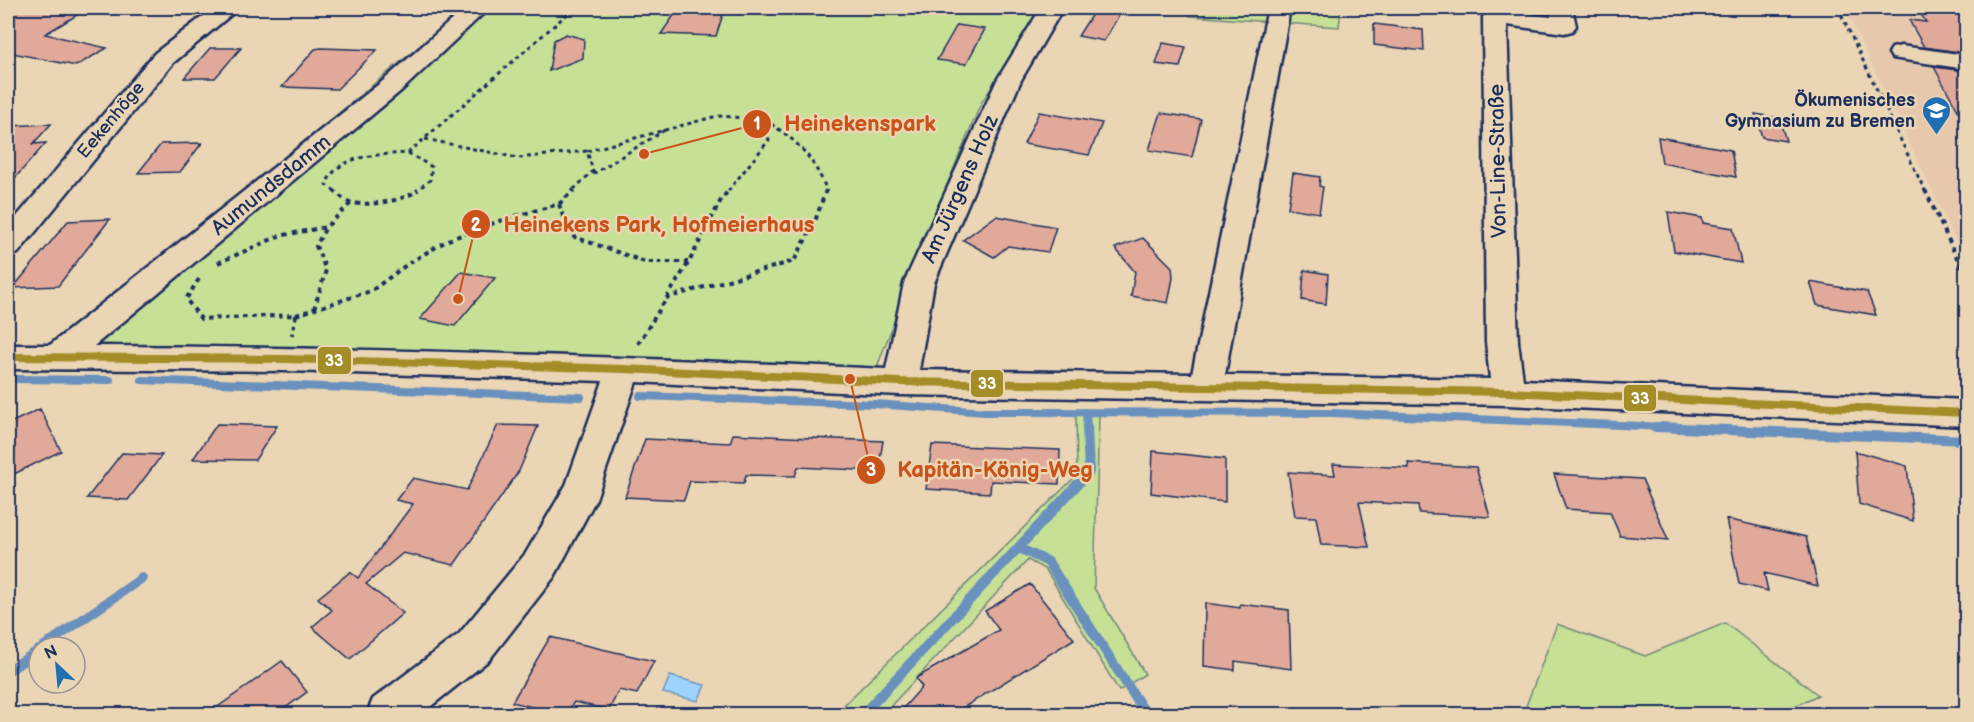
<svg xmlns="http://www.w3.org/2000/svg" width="1974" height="722" font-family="'Balsamiq Sans',sans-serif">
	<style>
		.built { fill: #e7c8ac }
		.green { fill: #c6e096; stroke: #70887a; stroke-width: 1.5 }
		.water { fill: #9ed3fd; stroke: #6a91bd; stroke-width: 1.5 }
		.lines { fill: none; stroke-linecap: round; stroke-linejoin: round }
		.stream-far1 { stroke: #6a91bd; stroke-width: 8 }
		.stream { stroke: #6a91bd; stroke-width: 10 }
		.building { fill: #e1a999; stroke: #1b2f5e; stroke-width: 1.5 }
		.minor-casing { stroke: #1b2f5e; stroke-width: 5 }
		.path-far1 { stroke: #1b2f5e; stroke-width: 3; stroke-dasharray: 4 4; stroke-linecap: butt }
		.path { stroke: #1b2f5e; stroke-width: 4; stroke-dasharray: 4.5 4.5; stroke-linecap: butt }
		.minor { fill: #ead5b4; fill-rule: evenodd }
		.bus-1-casing { stroke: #ead5b4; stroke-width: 13 }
		.bus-1 { stroke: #a48d26; stroke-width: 8 }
		.labels { text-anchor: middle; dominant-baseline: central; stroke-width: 5; stroke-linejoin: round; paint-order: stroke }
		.far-poi-label { font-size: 18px; font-weight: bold; fill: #1b2f5e; stroke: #ead5b4; text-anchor: end }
		.far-street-label { font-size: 18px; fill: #1b2f5e; stroke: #ead5b4 }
		.street-label { font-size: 21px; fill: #1b2f5e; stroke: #ead5b4 }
		.leader { fill: none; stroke: #c95318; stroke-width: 2 }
		.callout-dot { fill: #c95318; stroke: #ead5b4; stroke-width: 2 }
		.mark-label { font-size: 18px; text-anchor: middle; font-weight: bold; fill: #fff }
		.callout-label { font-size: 22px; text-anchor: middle; font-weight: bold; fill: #c95318; stroke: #ead5b4; stroke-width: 5; stroke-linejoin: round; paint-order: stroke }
		.line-badge { stroke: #ead5b4; stroke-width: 2 }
		.badge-label { font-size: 16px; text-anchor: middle; font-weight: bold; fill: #fff }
	</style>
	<rect width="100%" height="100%" fill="#ead5b4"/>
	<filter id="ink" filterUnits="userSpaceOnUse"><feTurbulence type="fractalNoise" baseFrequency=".0167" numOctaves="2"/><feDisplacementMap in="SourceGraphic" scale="12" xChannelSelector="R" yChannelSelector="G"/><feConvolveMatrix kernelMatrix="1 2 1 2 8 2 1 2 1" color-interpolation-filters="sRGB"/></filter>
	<g filter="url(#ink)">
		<path class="built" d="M1845,8H1966V262Z"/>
		<path class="green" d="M465,8H1040L1018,48L981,103L935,214L877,367L63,343Z
			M1192,8H1341L1339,27L1190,16Z
			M1076,414L1099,415L1094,588L1145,674L1119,691L1046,570L1028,560L883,714H835L1077,475Z
			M1725,623L1818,695L1778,714H1523L1557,624L1645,656Z"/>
		<path class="water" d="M670,676L705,685L698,701L663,693Z"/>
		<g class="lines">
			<path class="stream-far1" d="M8,379L110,380
				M142,380L581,397
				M640,396L875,404L986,412L1332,413L1691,428
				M1086,412L1087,428"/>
			<path class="stream" d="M1656,427L1966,440
				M1021,549L1048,562L1146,714
				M43,647L142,578
				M8,671L39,650
				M863,714L1089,472L1087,427"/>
		</g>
		<path class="building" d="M8,8H89L45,34L107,48L76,66L13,53L8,57Z
			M679,8H725L716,36L661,34Z
			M1096,8H1123L1104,41L1078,36Z
			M1917,8H1966V53L1924,47L1909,20L1926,22Z
			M1374,24L1423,30L1424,51L1374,45Z
			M957,25L985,29L966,64L937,60Z
			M566,34L584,39L583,58L549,71L554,40Z
			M1163,43L1186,47L1180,67L1156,64Z
			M210,48H241L215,78H184Z
			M321,48L377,50L337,89L282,87L315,49Z
			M1934,67L1966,71V125Z
			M1039,112L1102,123L1089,155L1024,144Z
			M1161,113L1201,119L1192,157L1149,150Z
			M1755,114L1779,118L1786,141L1762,137Z
			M51,124L33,144L46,143L8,186V126Z
			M1658,137L1731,150L1736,177L1662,163Z
			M202,143L180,172L138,173L161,144Z
			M1293,173L1320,177L1319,186L1323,187L1319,213L1288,208Z
			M1668,212L1702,218L1703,223L1733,228L1741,263L1674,251Z
			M996,216L1056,227L1048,252L1008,246L994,257L963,240Z
			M110,219L58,286L13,288L68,221Z
			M1143,238L1172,267L1173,278L1168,303L1131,296L1135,272L1115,248Z
			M1304,270L1328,274L1326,304L1302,300Z
			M461,272L495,278L455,326L420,319Z
			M1810,282L1867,292L1876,315L1817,305Z
			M40,409L61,451L8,477V424Z
			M217,424L277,426L255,460L193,459Z
			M498,425L538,426L519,471L454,565L403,553L366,584L403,613L350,659L312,627L332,610L318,598L350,572L358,578L413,504L396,500L413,478L467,490Z
			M733,434L787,437L883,441L878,471L798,467L795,476L746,475L744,483L690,481L684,500L625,497L645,439L730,443Z
			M932,445L1060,450L1059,484L991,481L990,493L926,489Z
			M1153,451L1225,459V502L1151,493Z
			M1855,451L1907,466L1913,521L1859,504Z
			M122,453L162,455L128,500L87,498Z
			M1408,463L1476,467L1490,517L1419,513L1418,505L1359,502L1369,547L1321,545L1316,517L1295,516L1288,472L1335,475L1333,464L1409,468Z
			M1554,474L1642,479L1668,540L1620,536L1610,512L1566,509Z
			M1726,519L1806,537L1818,586L1764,573L1768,591L1739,584Z
			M1030,584L1074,639L953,714H898L922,687L916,678L999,630L985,611Z
			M1205,603L1240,608V604L1289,610L1291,669L1235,661V670L1204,666Z
			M550,637L654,661L637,694L619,690L609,710L574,702L566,714H561L512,702Z
			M282,661L307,692L277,714H208Z"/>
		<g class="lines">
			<defs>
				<path id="minor" d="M214,8H239L173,63L18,253L8,256V227L155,53Z
					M465,8H489L402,90L94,346C358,347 622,357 886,369L904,283L997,80L1041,8H1063L1021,80L934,283L919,370L1192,374L1268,8H1290L1225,375L1490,379L1486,342L1483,17L1487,12L1495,10L1551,17L1550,8H1572L1576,26L1572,31L1564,33L1507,25L1518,342L1523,380L1966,400V426L1508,405L900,395L636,382L596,499L554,577L489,660L421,714H367L373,699L459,634L526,553L566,485L603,381L287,371L8,369V345H50L384,80Z
					M1901,46L1966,55V69L1892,58L1889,53L1892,48Z"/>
			</defs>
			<use href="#minor" class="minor-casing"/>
			<path class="path-far1" d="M1838,8L1925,191
				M764,120C796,138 814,158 827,191
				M425,139L518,158L587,151L593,171L572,191
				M587,151L717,116L763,119L769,140L728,191
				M408,153L432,167L430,180L416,191
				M408,153L574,8
				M593,174L668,128
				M335,191L326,185C337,153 381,155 408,153"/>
			<path class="path" d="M333,190C338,194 346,202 353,203C370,206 404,201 418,190
				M1925,190L1966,277
				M559,204L569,235L645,262H688
				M218,263L279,236L326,227L351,203
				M199,279L186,299L201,319L296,315L292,335
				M666,298L794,261L814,224L826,190
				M314,309L326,270L316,246L326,227
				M296,315L371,291L409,263L448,240L505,219L559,204L574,190
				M638,344L689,262L721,200L729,190"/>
			<use href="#minor" class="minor"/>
			<defs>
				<path id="bus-1" d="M8,357L287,359L624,369L900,382L1508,392L1966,413"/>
			</defs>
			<use href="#bus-1" class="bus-1-casing"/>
			<use href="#bus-1" class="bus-1"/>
		</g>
	</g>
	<defs>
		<symbol id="school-pin" viewBox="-11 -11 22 30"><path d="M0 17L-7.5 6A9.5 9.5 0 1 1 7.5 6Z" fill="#1f6fb2" stroke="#ead5b4"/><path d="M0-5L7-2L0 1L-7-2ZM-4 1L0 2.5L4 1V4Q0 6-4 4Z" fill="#fff"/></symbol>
	</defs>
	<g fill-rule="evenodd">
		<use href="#school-pin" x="1920" y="94" width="33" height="45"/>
	</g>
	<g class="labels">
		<g class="far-poi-label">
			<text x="1915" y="100">Ökumenisches<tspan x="1915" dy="21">Gymnasium zu Bremen</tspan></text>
		</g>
		<g class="far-street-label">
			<text transform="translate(111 120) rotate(-50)">Eekenhöge</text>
		</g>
		<g class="street-label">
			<text transform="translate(1498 161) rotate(-91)">Von-Line-Straße</text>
			<text transform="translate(271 185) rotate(-39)">Aumundsdamm</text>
			<text transform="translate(960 189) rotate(-66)">Am Jürgens Holz</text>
		</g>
	</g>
	<path class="leader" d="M644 154L757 124M458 299L476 224M850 379L871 470"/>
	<g class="callout-dot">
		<circle cx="644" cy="154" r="6"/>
		<circle cx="458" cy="299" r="6"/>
		<circle cx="850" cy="379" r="6"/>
		<circle cx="757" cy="124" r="15"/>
		<circle cx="476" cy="224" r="15"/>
		<circle cx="871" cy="470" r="15"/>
	</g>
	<g class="mark-label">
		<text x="757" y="130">1</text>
		<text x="476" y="231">2</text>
		<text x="871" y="476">3</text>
	</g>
	<g class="callout-label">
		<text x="860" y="131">Heinekenspark</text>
		<text x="659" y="232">Heinekens Park, Hofmeierhaus</text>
		<text x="995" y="477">Kapitän-König-Weg</text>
	</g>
	<g class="line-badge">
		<rect x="317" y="346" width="35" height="29" rx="6" fill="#a48d26"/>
		<rect x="970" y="369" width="34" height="29" rx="6" fill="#a48d26"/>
		<rect x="1623" y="384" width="34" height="28" rx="6" fill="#a48d26"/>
	</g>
	<g class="badge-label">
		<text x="334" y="366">33</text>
		<text x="987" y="389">33</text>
		<text x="1640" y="404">33</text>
	</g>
	<rect width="1974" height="722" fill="none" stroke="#ead5b4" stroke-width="30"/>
	<rect x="15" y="15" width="1944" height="692" fill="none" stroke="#1b2f5e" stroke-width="2" filter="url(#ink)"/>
	<g transform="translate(57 665) rotate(334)"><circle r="28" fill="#ead5b4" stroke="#979392" stroke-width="1.5"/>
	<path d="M0-4.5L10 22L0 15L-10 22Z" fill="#1f6fb2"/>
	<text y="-9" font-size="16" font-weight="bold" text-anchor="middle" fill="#1b2f5e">N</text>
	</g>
</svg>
